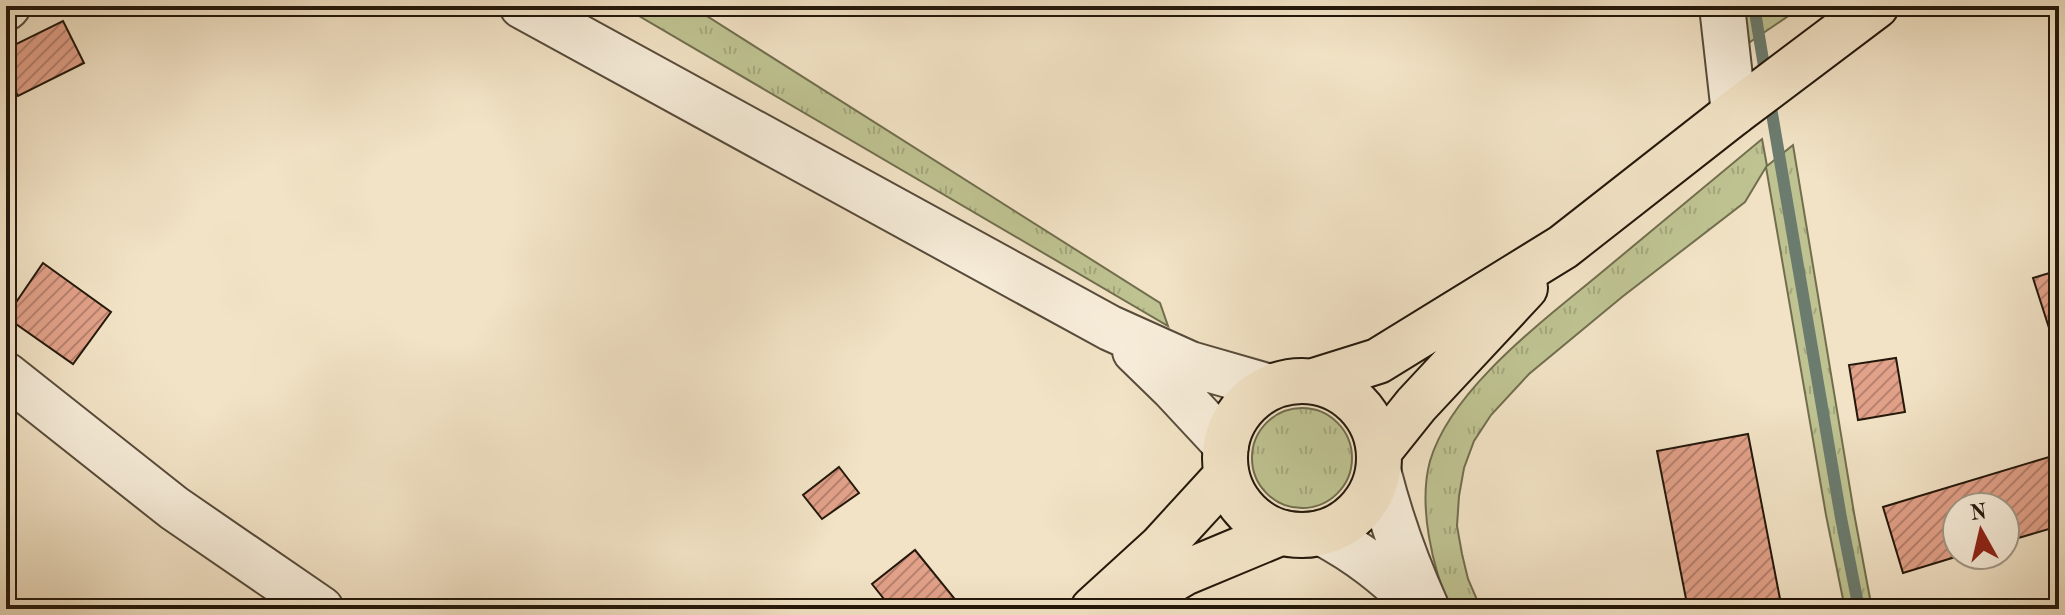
<svg xmlns="http://www.w3.org/2000/svg" width="2065" height="615" font-family="'Old Standard TT',serif">
	<style>
		.grass { fill: url(#grass-tufts); stroke: #716e4e; stroke-width: 2 }
		.lines { fill: none; stroke-linecap: round; stroke-linejoin: round }
		.stream { stroke: #6b7c6f; stroke-width: 12 }
		.building { fill: url(#building-hatch); stroke: #23180b; stroke-width: 2 }
		.minor-casing { stroke: #574b3a; stroke-width: 48 }
		.major-casing { stroke: #23180b; stroke-width: 48 }
		.minor { stroke: #f7edda; stroke-width: 44 }
		.major { stroke: #f2e3c6; stroke-width: 44 }
	</style>
	<defs>
		<pattern id="grass-tufts" width="24" height="20" patternUnits="userSpaceOnUse" patternTransform="scale(2)"><rect width="24" height="20" fill="#bfc392"/><path d="M3 7l-1-3M5 7V3M7 7l1-3M15 17l-1-3M17 17v-4M19 17l1-3" fill="none" stroke="#a4a77d"/></pattern>
		<pattern id="building-hatch" width="6" height="6" patternUnits="userSpaceOnUse" patternTransform="scale(2)"><rect width="6" height="6" fill="#e2a189"/><path d="M-1 1l2-2M0 6l6-6M5 7l2-2" fill="none" stroke="#b7826e"/></pattern>
	</defs>
	<rect width="100%" height="100%" fill="#f2e3c6"/>
	<filter id="stains"><feTurbulence type="fractalNoise" baseFrequency=".0025" numOctaves="4"/><feColorMatrix values="0 0 0 0 .2 0 0 0 0 .09 0 0 0 0 .02 0 0 0 .5 -.17"/></filter>
	<radialGradient id="worn" r=".72"><stop offset=".6" stop-color="#630" stop-opacity="0"/><stop offset="1" stop-color="#630" stop-opacity=".3"/></radialGradient>
	<path class="grass" d="M622,6H691L1160,303L1168,326Z
		M1740,6H1803L1747,44Z
		M1762,139L1767,166L1793,145L1854,513L1872,609H1845L1826,515L1766,167L1745,202L1622,297L1529,374L1491,415L1474,441L1464,468L1459,496L1457,526L1462,554L1468,579L1481,609H1451C1432,568 1418,505 1430,461C1452,386 1550,316 1608,267C1660,224 1711,181 1762,139Z
		M1252 458a50 50 0 1 1 100 0a50 50 0 1 1-100 0Z"/>
	<g class="lines">
		<path class="stream" d="M1754,6L1766,78
			M1769,96L1841,518L1859,609"/>
	</g>
	<path class="building" d="M63,21L84,63L18,96L6,73V49Z
		M2059,97V144L2051,99Z
		M43,263L111,312L73,364L6,317Z
		M2059,270V359L2033,278Z
		M1896,358L1905,412L1858,420L1849,365Z
		M1748,434L1782,609H1688L1657,451Z
		M2059,454V526L2005,542V507H1957V555H1962L1903,573L1883,507Z
		M839,467L859,493L822,519L803,495Z
		M915,550L954,598L940,609H892L872,584Z"/>
	<g class="lines">
		<defs>
			<path id="minor" d="M522,6L1110,328L1190,364L1270,387
				M1722,6L1734,113
				M6,8L8,6
				M1135,351L1173,388L1226,445
				M6,375L174,508L321,609
				M1379,474C1391,521 1407,565 1427,609
				M1322,533C1360,553 1388,576 1419,606"/>
			<path id="major" d="M1225 458a77 77 0 1 1 154 0a77 77 0 1 1-154 0Z
				M1314,381L1378,361L1563,247L1734,113L1876,6
				M1380,450L1416,405L1525,288
				M1093,609L1161,547L1226,476
				M1123,609L1184,573L1280,533"/>
		</defs>
		<use href="#minor" class="minor-casing"/>
		<use href="#major" class="major-casing"/>
		<use href="#minor" class="minor"/>
		<use href="#major" class="major"/>
	</g>
	<rect width="2065" height="615" fill="none" stroke="#f2e3c6" stroke-width="32"/>
	<rect x="8" y="8" width="2049" height="599" fill="none" stroke="#23180b" stroke-width="4"/>
	<rect x="16" y="16" width="2033" height="583" fill="none" stroke="#23180b" stroke-width="2"/>
	<g transform="translate(1981 531) rotate(352)"><circle r="38" fill="#f7edda" stroke="#a29887" stroke-width="2"/>
	<path d="M0-6L14 30L0 20L-14 30Z" fill="#8f2418"/>
	<text y="-12" font-size="22" font-weight="bold" text-anchor="middle" fill="#23180b">N</text>
	</g>
	<rect width="100%" height="100%" filter="url(#stains)"/>
	<rect width="100%" height="100%" fill="url(#worn)"/>
</svg>
